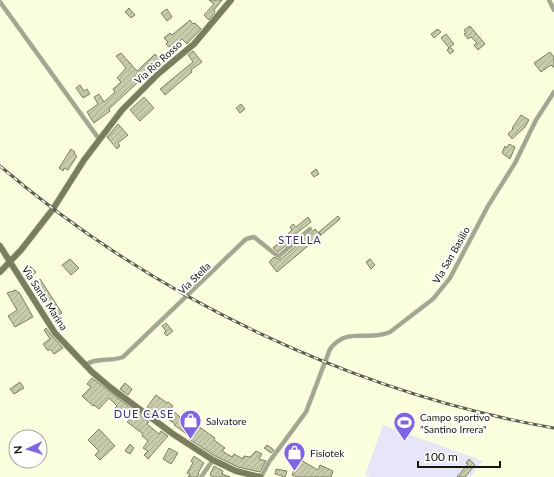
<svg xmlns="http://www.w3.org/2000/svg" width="554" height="477" font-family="Lato,sans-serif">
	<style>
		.pitch { fill: #e7e5f8 }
		.building { fill: url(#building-hatch); stroke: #7e8063 }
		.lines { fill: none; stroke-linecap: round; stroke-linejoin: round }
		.street-casing { stroke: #d6dabb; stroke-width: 5 }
		.secondary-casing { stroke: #d6dabb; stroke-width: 7 }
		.street { stroke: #a3a691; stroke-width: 4 }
		.secondary { stroke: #7a7d5e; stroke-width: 6 }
		.rail-casing { stroke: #5c5e4b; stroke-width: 3 }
		.rail { stroke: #fff; stroke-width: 1.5; stroke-dasharray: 4.5; stroke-linecap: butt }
		.labels { text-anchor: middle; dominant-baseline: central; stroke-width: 4; stroke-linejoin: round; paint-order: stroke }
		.street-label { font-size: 10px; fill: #16170b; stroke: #fff }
		.poi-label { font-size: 10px; fill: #16170b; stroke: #fff; text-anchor: start }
		.neighbourhood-label { font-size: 11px; letter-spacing: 1px; fill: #3e326e; stroke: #fff }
	</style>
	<defs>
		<pattern id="building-hatch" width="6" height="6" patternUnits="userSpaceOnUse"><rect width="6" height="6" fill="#c8cbab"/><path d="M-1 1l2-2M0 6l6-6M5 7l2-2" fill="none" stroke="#abae92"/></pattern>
	</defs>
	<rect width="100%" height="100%" fill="#fbffdd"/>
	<path class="pitch" d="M383,425L483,461L470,477H370L365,475Z"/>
	<path class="building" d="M209,0H222L214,10L215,12L209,20L204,15L214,4Z
		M129,8L135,15L131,18L125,12Z
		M167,9L172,17L167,21L161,13Z
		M190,20L193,24L195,23L201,29L187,44L182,39L171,49L166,44L168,42L164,38L170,33L172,35Z
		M470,26L485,44L478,50L474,45L477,43L471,37L468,39L464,34L466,33L464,30Z
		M438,29L441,32L434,38L431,34Z
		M446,34L454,44L450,47L454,51L450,54L447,50L449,48L441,38Z
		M193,51L202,62L191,70L192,72L165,95L160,89L193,62L188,55Z
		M550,52L554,57V68L551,65L541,72L534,63Z
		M121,53L137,71L155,54L161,61L109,109L110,111L94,123L87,112L98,104L94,97L99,94L104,102L115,92L113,89L121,82L117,78L126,68L116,56Z
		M80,85L84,91L87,89L90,94L83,98L76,88Z
		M144,97L154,108L140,121L130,110Z
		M241,104L245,109L240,113L236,108Z
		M521,115L529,120L525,127L512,139L508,134L513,129L512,128Z
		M118,124L128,135L118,143L120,146L117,149L107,137Z
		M509,144L515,147L510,159L502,153L505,146L507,148Z
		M71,149L75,152L74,154L77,156L68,170L64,168L63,171L59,168Z
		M316,169L319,174L314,177L311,173Z
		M338,216L340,219L321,235L319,232Z
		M308,217L311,222L293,236L295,238L278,252L273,248L292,230L290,227L293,224L296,227Z
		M315,229L321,235L277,272L269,262L274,257L278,259H281Z
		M70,259L79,268L71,275L62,265Z
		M370,259L375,265L371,269L366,262Z
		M29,265L36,272L30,278L27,274L25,276L22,272Z
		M40,279L62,313L55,317L42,297H43L34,283Z
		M16,290L18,293L19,292L33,317L15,327L8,316L17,310L7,293Z
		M166,323L173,331L167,336L164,333L166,331L162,326Z
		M46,328L52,336L63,348L54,354L50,349L48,351L43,344L50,339L44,330Z
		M92,378L149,422L147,424L159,434L161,431L168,436L148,459L144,455L148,451L143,448L148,441L142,436L143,434L127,422L130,419L115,408L117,406L109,398L99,409L94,405L93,406L82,396L91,387L87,384Z
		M20,382L24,388L14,394L10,389Z
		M125,383L132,389L128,395L120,389Z
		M156,395L167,403L168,402L173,406L171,409L180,417L179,418L191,426L196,420L200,424L198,426L215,438L214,440L225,448L222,451L232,457L234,454L243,459L244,456L250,457L256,451L262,454L259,459L266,461L260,472L238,467L215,456L189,439L191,437L174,425L175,424L165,417L164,418L159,414L158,415L147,407Z
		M99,429L115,446L100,460L95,455L99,451L88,440Z
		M130,444L134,448L130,454L125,451Z
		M267,445L274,450L271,453L264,448Z
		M169,448L178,453L171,464L163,459Z
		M194,456L204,463L198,473L199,474L197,477H188L190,474L187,473L193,463L191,461Z
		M299,459L318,470L320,465L333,471L331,477H297L292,475Z
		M469,459L475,465L465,477H457L468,464L466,463Z
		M214,466L223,471L222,474L230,477H213L210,475Z
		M276,469L287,471L285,477L275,474Z"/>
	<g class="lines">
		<defs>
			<path id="street" d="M549,0L554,10
				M0,2L99,139
				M85,365C97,357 110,362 123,357L246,239L254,237L275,254L279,256L310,229
				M201,477L213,460
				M261,477L269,462L306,412L330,349C347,326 368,342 390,332L433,299L450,278L488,206L515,163L536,120L554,92"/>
			<path id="secondary" d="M0,246L55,333L92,372L111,388L173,434L213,460L236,471L260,477
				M0,272L21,250L53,209L84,160L122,110L158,74L194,44L231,0"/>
		</defs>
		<use href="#street" class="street-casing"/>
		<use href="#secondary" class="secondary-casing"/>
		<use href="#street" class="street"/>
		<use href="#secondary" class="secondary"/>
		<defs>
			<path id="rail" d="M0,166C154,298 354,393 554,428"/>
		</defs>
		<use href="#rail" class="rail-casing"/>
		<use href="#rail" class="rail"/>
	</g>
	<defs>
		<symbol id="shop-pin" viewBox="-11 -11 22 30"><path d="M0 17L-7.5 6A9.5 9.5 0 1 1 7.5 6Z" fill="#8065e1" stroke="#fff"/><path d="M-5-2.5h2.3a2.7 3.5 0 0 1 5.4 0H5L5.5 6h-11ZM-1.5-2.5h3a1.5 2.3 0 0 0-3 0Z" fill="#fff"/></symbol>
		<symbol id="stadium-pin" viewBox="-11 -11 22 30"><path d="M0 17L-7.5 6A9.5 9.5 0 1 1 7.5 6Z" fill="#8065e1" stroke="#fff"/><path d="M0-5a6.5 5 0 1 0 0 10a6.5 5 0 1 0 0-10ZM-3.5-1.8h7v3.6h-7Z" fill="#fff"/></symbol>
	</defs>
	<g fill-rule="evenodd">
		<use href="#shop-pin" x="178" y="408" width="25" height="34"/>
		<use href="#stadium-pin" x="392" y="410" width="25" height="34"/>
		<use href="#shop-pin" x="282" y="440" width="25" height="34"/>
	</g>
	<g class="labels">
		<g class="street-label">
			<text transform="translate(158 62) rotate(-42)">Via Rio Rosso</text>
			<text transform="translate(451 255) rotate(-60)">Via San Basilio</text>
			<text transform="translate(194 278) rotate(-44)">Via Stella</text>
			<text transform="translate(45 298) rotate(57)">Via Santa Marina</text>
		</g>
		<g class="poi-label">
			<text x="420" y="417">Campo sportivo<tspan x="420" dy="12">"Santino Irrera"</tspan></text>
			<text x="206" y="421">Salvatore</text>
			<text x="310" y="453">Fisiotek</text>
		</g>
		<g class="neighbourhood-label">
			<text x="300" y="239">STELLA</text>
			<text x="144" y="413">DUE CASE</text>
		</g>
	</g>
	<g transform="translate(28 449) rotate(266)"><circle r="19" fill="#ffffff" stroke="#a2a29d"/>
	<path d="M0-3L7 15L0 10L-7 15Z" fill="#8065e1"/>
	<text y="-6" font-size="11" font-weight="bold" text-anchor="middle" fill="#16170b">N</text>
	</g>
	<path d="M418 461v6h82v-6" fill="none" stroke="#16170b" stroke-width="2"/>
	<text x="424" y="461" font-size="12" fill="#16170b" stroke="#ffffff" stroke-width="3" paint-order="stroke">100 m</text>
</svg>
